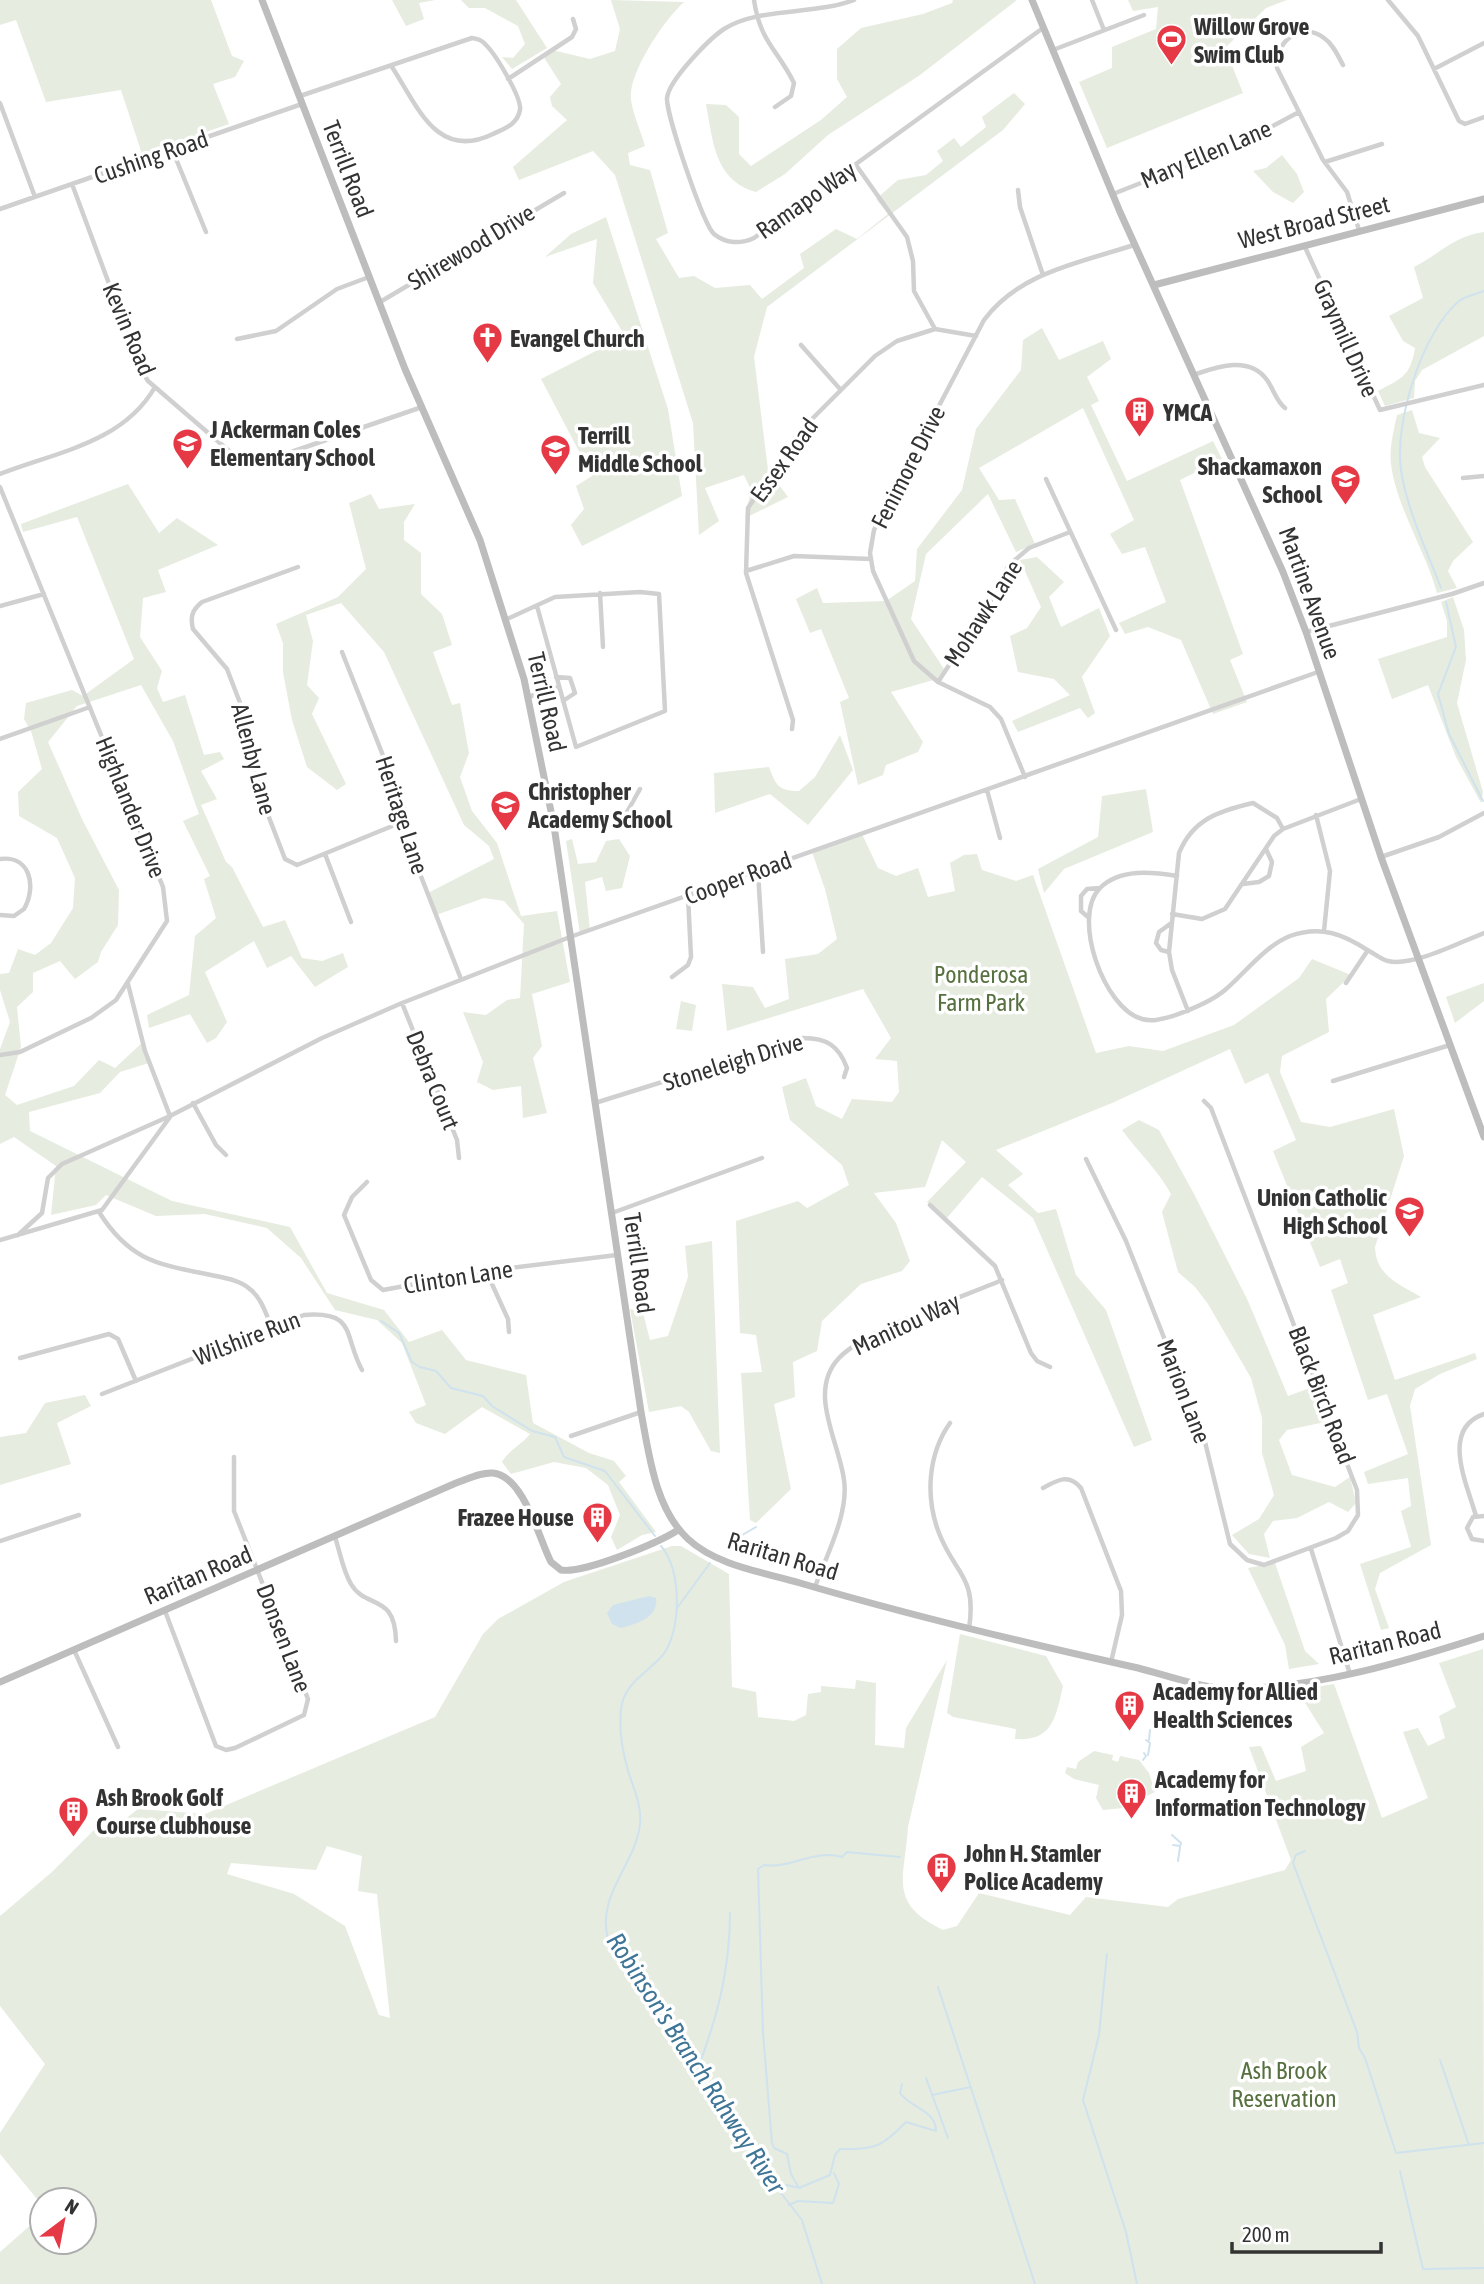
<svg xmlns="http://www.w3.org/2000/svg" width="1484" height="2284" font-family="'Asap Condensed',sans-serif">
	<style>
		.green { fill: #e6ecdf; fill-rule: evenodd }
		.water { fill: #cfe2ee }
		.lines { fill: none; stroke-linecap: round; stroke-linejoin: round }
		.stream { stroke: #cfe2ee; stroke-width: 2 }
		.street { stroke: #d0d0d0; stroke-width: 4.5 }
		.secondary { stroke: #bdbdbd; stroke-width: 7 }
		.labels { text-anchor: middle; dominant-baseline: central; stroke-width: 7; stroke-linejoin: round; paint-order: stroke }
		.poi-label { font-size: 24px; font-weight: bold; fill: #333; stroke: #fff; text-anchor: start }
		.street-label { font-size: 24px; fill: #333; stroke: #fff }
		.park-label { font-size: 24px; fill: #56703f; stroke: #fff }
		.water-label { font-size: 26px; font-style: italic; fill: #3f7597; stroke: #fff }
	</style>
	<rect width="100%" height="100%" fill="#fff"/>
	<path class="green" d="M0,0H211L232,56L244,61L235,77L213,84L229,124L142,154L121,90L46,102L16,20L0,25Z
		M392,0H435L419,3L424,19L406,26Z
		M461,0H516L547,48L512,69L502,57L513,58L525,44L518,26L485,8H469Z
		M611,0L684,2C665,19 634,65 631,92C629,107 641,130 645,146L628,153L630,165L650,170L668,233L656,239L679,278L694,276L715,288L750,285L762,299L804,268L800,254L836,229L857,239L888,214L876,199L898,180L926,175L943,161L937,151L954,138L961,147L986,127L982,117L1014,93L1025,104L1003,130L767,307L754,357L768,470L788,497L745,518L751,490L744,475L705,488L719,521L699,535L693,423L615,175L593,151L519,180L513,167L567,120L552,106L550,97L561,84L543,56L552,50L590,59L615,51L620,29Z
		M953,0H1017L920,75L828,135L785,174L756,192C714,180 713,140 706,104L726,105L739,117V154L751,166L821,120L847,97L837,79V49L861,28L923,14L952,3Z
		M1128,0H1287L1266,8L1225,48L1243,93L1107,148L1079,82L1112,68V47L1156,29L1158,7L1133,11Z
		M1282,155L1297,174L1304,192L1293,203L1273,192L1253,171L1266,168Z
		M606,217L668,409L682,496L582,546L571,525L584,509L576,486L592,476L541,379L625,336L593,283L597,239L545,257L571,234Z
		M1484,232V336L1422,370L1415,381L1414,398L1385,406L1378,391C1402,378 1410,377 1415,348L1403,341L1389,316L1423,298L1414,267C1438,255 1456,235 1484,232Z
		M1042,328L1059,360L1103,341L1111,359L1087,377L1099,401L1091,405L1127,481L1213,441L1222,459L1180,480L1243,654L1230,660L1247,702L1213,714L1181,640L1148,627L1125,634L1119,623L1166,602L1145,547L1122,554L1110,534L1134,520L1083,408L979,468L999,500L1015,499L1035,544L1016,552L988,494L926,554L911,619L944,669L937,679L891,692L923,742L918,752L886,765L883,775L858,785L840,702L849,698L821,629L810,633L796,599L817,588L823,603L886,601L915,581L917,549L962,490L976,429L1021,370L1023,340Z
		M1412,410L1419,433L1440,438L1422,457L1425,467L1473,542L1453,561L1448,571L1457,588L1437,593C1426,552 1396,506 1391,464C1389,449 1394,429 1397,415Z
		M128,484L159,533L177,518L218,545L158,570L166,592L143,598L140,637L162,671L157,688L163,702L185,695L204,755L220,752L224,759L201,771L217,799L201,805L226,862L232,867L263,927L285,920L302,958L322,961L343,953L348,967L315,987L291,956L267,968L254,941L205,972L227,1022L216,1038L207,1043L190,1014L149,1028L147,1015L189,995L195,936L216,918L204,879L210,876L183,821L199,814L173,741L141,685L77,706L48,742L82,819L119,890L118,925L101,952L98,962L75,979L60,961L33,973V992L17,1007L21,1047L5,1095L17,1105L74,1086L99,1060L115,1068L144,1041L149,1063L120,1072L100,1093L29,1112L30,1131L172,1201L290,1227L327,1293L384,1310L409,1342L442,1330L466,1360L526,1375L533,1423L589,1453L614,1461L626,1476L619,1482L656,1532L642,1535L617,1550L611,1537L620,1515L608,1485L586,1468L554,1462L511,1474L502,1462C509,1450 521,1445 530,1434L482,1407L445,1434L416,1423L409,1412L426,1405L402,1343L377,1320L335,1310L301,1258L267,1228L205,1214L156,1216L106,1195L96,1205L51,1215L56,1166L14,1137L0,1144V1049L10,1022L0,990V974L9,973L18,949L35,955L51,943L73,908L75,878L57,838L19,816L18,792L42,769L31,731L24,719L26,703L72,690L83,696L134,659L77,517L23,532L21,524Z
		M371,494L379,509L415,504L404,522V540L421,553V594L442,614L452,645L433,652L452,705L460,703L469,753L460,777L472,811L497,843L521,916L557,911L570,982L532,994L542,1046L533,1058L547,1113L523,1118L521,1086L493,1090L477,1082L483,1062L463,1012L486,1015L507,1000L520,998L524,924L504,901L484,898L436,915L428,893L494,859L489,846L464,825L384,652L341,603L306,615L313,641L307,685L319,698L312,714L346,784L337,790L307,767L292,720L283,672V643L276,624L338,597L366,569L349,503Z
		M1037,557L1064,582L1049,597L1061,627L1099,608L1110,636L1082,677L1095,713L1088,718L1080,708L1018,732L1012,721L1070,695L1054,679L1018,672L1010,636L1027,628L1041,607L1020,560Z
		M1453,597L1464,630L1466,660L1457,703L1483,792L1481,803L1456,757L1428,685L1392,699L1378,659L1447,637V621L1441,602Z
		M840,735L853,770L808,825L770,794L715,813L714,773L769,767C776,785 778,791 799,791L815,777Z
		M1146,789L1153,832L1064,869L1044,893L1038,869L1098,837L1102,796Z
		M862,834L878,868L896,876L918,868L928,897L955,891L950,863L964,855L977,854L982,870L1016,881L1033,875L1096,1053L1129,1046L1163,1051L1234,1025L1299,978L1312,959L1351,975L1326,999L1329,1032L1282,1056L1280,1072L1301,1122L1330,1127L1394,1109L1404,1156L1375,1247C1376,1276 1399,1284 1421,1297L1373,1315L1395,1380L1475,1353L1477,1359L1440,1374L1415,1389L1410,1406L1431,1545L1380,1573L1375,1589L1389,1628L1381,1630L1360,1564L1411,1547L1401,1511L1411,1506L1408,1478L1368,1484L1364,1472L1408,1454L1387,1394L1368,1400L1331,1290L1348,1283L1340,1259L1320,1267L1273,1151L1296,1140L1268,1073L1245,1084L1230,1049L1112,1103L996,1150L1023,1174L1008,1185L1038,1213L1056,1209L1076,1275L1106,1310L1152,1440L1134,1447L1033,1218L982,1177L946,1219L927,1202L966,1162L942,1140L925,1187L874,1193L896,1223L910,1261L902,1271L861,1284L822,1321L817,1351L793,1362L795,1397L774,1404L791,1489L756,1523L750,1520L741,1373L762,1372L756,1335L740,1333L736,1221L798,1201L807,1208L849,1185L842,1165L790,1120L782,1087L806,1078L816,1106L842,1119L852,1099L892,1102L899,1092L897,1061L875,1059L891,1038L863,989L727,1031L722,984L753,987L765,1008L789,999L785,959L818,954L837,939L825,889L812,852Z
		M572,839L578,864L596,862L606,841L619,839L630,856L622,888L606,891L602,877L585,882L590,930L580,934L566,841Z
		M1484,983V1001L1455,1023L1446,997Z
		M681,1001L696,1005L692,1031L676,1029Z
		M1139,1120L1159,1130L1194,1194L1248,1301L1288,1396L1313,1387L1325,1422L1287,1430L1279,1440L1292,1475L1335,1487L1350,1477L1356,1503L1348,1512L1329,1502L1297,1518L1273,1521L1264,1534L1270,1558L1249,1554L1232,1535L1259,1519L1274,1495L1262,1453V1418L1251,1378L1208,1304L1195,1287L1178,1272L1162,1212L1171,1194C1158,1170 1138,1152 1122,1130Z
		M712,1241L720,1453L711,1451L689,1412L681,1406L649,1412L630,1309L643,1313L650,1340L668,1336L688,1277L685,1246Z
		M85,1395L91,1406L57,1423L71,1464L0,1485V1437L26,1433L45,1403Z
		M672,1546H681L729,1574L732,1687L756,1692L758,1717L794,1721L806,1715L808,1694L821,1692V1686L855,1689L856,1680L876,1683L875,1745L904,1748L906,1728L947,1660L908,1827C905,1878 887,1903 943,1930L957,1926L979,1893L1070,1915L1086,1897L1168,1907L1178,1899L1285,1870L1291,1860L1249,1747L1261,1746L1276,1781L1306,1771L1301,1747L1324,1733L1297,1690L1334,1684L1382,1818L1428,1798L1403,1732L1418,1728L1428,1746L1445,1738L1439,1716L1456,1707L1439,1663L1483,1649L1484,2284H0V2252L42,2215V2242H84V2200H42V2205L0,2154V2133L45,2064L0,2006V1916L52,1872L104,1820L119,1824L138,1809L205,1814L435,1717L483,1634L498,1619L564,1582ZM327,1846L362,1856L358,1891L377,1894L390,2018L379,2015L345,1926L294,1894L227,1874L231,1863L316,1870Z
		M1275,1563L1305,1651L1319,1664L1289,1669L1285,1645L1248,1568Z
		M960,1634L1046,1656L1063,1686C1056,1716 1053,1742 1015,1739L1016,1729L953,1717L947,1713Z
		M1094,1751L1113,1755L1112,1760L1118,1762L1120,1756L1139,1760L1149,1773L1155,1792L1140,1799V1802L1132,1805L1127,1798L1121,1800L1123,1808L1103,1810L1096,1798L1099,1785L1074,1779L1065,1773L1067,1767L1076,1769L1078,1762Z"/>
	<path class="water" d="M649,1596L656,1598C659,1617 637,1624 621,1628L612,1624L607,1613L613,1605Z"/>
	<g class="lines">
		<path class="stream" d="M1441,588C1427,551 1407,510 1401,470C1394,423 1422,332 1459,301C1466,296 1476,294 1484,291
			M1446,602L1456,647L1438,694L1449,734L1483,801
			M381,1321L399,1333L412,1362L420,1367L436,1371L451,1388L483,1396L492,1406L532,1431L555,1437L564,1457L605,1471L655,1536
			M661,1546C682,1569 682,1632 662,1656C646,1674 624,1683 621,1709C619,1728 622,1749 627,1767C632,1786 642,1803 640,1824C636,1864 596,1895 608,1939L696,2073L705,2085L720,2095L723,2110L744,2132L763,2170L802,2220L822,2284
			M728,1551L739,1537L756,1527
			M677,1608L710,1563
			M1146,1740L1150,1743L1148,1755
			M1149,1740L1150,1730
			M1143,1760L1146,1756L1144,1753
			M1172,1835L1181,1843L1180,1846L1173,1845
			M1305,1851L1296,1855L1293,1863L1357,2032L1359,2048L1365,2058L1396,2153L1484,2143
			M1178,1861L1180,1847
			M1107,1954L1099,2035L1083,2100L1126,2232L1137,2284
			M938,1987L1035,2284
			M1440,2060L1469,2145
			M697,2071C717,2018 730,1970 730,1913
			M926,2078L948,2138
			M932,2095L971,2087
			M1400,2171L1423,2269L1484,2268
			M799,2188L791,2174L787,2154L774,2148L772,2143L763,2033L758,1869L764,1865C791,1869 814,1849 842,1857L847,1852L900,1857
			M781,2192L787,2185L799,2188L830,2175L835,2155L840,2149C875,2149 881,2148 906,2122L936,2131C936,2110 909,2107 900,2093L902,2084
			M789,2205L798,2201L833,2203L839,2184L834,2173"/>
		<path class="street" d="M754,0C760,42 778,50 794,83L791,96L775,107
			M854,0C816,15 758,7 724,29C709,39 669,80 667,98C666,114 703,224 714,234C726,244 741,244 754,238L1043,28
			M1092,0L1104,30
			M1388,0L1418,36L1459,121L1465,124L1484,117
			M1053,50L1144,15
			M1343,65C1338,56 1333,44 1324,38C1300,20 1274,43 1277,68L1323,160L1347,192L1359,230
			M1434,69L1484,43
			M508,79L572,37L576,29L573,19
			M300,96L472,38C478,39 482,40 486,45C496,55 522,98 520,110C517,125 505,128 493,134C437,161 418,107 392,67
			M0,103L35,197
			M172,149L206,232
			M1325,162L1382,144
			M856,165L907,237L913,261L914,291L935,329
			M72,184L141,370L148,381L235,456L252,461H265L422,407
			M1018,190L1020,207L1043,275
			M1113,194L1237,145L1299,112
			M0,209L302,104
			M1304,245L1380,410L1484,385
			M380,302L564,193
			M237,339L276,331L337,289L369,277
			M801,345L840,389
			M1196,374C1219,366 1250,356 1267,380C1274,390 1276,401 1285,408
			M0,474C56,452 123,443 155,387
			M1463,478L1484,476
			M1046,479L1116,630
			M0,487L163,887L167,921L116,1000L91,1018L20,1052L0,1055
			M298,567L202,602C192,610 190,617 193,629L227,669L247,721L260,794L285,859L297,865L407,820
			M746,571L794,556L871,559
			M600,593L603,647
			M0,606L44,594
			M505,620L555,597L640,592L659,594L665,711L576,747L537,606
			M1306,632L1452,594L1484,583
			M342,652L405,811L408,843L461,979
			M556,677L570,678L575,693L563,701
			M938,682L989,604L1008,566L1029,548L1070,532
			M528,697L559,687
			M792,729L793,720L746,573L748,508L799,432L875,356L897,341L935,329L976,336
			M0,739L90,707
			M1025,777L1001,719L990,707L938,682L914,661L873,571L870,553L874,530L984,320C1020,272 1079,263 1134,245
			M987,790L1000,838
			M1316,815L1330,871L1324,931
			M554,826L614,817L627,812L640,789
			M325,854L351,922
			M1381,857L1439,837L1484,813
			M0,859C30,855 37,886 24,909L14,916L0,915
			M758,872L763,952
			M1177,876C1153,872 1120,868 1100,888C1071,917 1104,1009 1142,1019C1153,1022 1162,1019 1173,1016C1190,1010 1211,1002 1225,990C1245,973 1265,946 1290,936C1321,925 1343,934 1369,951C1375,954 1382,960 1388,961C1413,967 1460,942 1484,933
			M1243,884L1259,882L1269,876L1272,862L1266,849
			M1172,914L1202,919L1225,909L1274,836L1283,829L1361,799
			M1088,917L1081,911V896L1087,889L1100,888
			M1169,952L1161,950L1156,943L1159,932L1170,924
			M672,977L688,965L691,957L688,896
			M1346,983L1368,950
			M128,984L145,1051L170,1116
			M402,1003L457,1140L459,1158
			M1188,1011L1172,970L1169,952L1179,853C1193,819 1219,811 1253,803L1277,818L1283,829
			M1333,1081L1450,1045
			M193,1103L216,1145L226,1155
			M595,1103L803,1038C827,1038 839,1046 847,1068L844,1077
			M1086,1159L1126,1241L1205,1442L1230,1544L1247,1560L1264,1565L1336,1538L1348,1531L1358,1515L1357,1490L1211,1108L1204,1101
			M367,1182L352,1197L344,1215L371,1280L383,1290L486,1271L617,1255
			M930,1205L995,1266L1031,1353L1037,1361L1050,1367
			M99,1212C130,1261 157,1264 211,1275C225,1278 240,1280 251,1290C262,1299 266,1315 272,1327
			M612,1213L762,1158
			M18,1235L42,1213L48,1178L62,1164L170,1116L322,1038L402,1003L570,937L1318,672
			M0,1240L102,1210L170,1117
			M486,1271L508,1319L509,1332
			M20,1358L109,1334L118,1339L136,1381
			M102,1394L304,1315C357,1311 343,1335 362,1370
			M950,1423C928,1454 925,1497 939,1533C955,1575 977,1575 969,1629
			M571,1436L641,1412
			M1043,1488C1057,1480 1069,1473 1081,1488L1121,1591L1122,1615L1111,1662
			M1476,1516C1467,1484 1440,1429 1484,1414
			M1484,1516L1473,1517L1467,1528L1472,1539L1484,1541
			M335,1537C340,1552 343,1571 351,1584C366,1610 395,1592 396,1641
			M0,1541L79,1515
			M1311,1549L1350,1674
			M815,1587C826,1556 849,1514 844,1480C839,1441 807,1392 839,1358C865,1330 963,1297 1002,1280
			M165,1611L216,1746L226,1750L235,1748L304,1715L308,1699L234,1511V1457
			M74,1650L118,1747"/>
		<path class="secondary" d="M262,0L405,369L480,540L524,679L554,826L641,1412C649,1454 655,1509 688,1539C717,1566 763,1572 800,1583C912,1616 1025,1643 1138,1668C1166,1675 1204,1689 1231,1689C1318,1688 1403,1662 1484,1636
			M1032,0L1120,212L1283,572L1306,632L1381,857L1484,1137
			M1154,285L1484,199
			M0,1682L456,1483C468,1479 481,1472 493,1473C524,1476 539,1539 551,1562L561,1570C583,1574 658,1543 678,1530"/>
	</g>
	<defs>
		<symbol id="stadium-pin" viewBox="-11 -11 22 30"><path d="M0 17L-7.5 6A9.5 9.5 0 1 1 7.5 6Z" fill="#e63946" stroke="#fff"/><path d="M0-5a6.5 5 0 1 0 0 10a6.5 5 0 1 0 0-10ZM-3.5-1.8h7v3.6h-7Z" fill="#fff"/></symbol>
		<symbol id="church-pin" viewBox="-11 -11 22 30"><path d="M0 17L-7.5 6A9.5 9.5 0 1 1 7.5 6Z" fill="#e63946" stroke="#fff"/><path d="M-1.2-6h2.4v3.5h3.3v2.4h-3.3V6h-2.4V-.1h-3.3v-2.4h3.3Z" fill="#fff"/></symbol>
		<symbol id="building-pin" viewBox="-11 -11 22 30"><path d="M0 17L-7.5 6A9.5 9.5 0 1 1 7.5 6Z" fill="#e63946" stroke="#fff"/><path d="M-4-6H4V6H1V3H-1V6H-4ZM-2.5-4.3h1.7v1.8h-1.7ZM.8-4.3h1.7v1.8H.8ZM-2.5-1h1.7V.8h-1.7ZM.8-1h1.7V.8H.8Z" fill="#fff"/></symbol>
		<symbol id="school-pin" viewBox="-11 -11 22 30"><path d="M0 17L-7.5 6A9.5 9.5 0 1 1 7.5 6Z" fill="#e63946" stroke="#fff"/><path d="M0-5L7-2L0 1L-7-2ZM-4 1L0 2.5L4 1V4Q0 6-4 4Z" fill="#fff"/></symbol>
	</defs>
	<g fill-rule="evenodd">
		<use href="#stadium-pin" x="1154" y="22" width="35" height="47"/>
		<use href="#church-pin" x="470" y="320" width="35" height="47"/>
		<use href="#building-pin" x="1122" y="394" width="35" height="47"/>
		<use href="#school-pin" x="170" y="426" width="35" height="47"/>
		<use href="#school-pin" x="538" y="432" width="35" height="47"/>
		<use href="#school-pin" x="1328" y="462" width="35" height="47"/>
		<use href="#school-pin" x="488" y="788" width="35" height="47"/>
		<use href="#school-pin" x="1392" y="1194" width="35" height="47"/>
		<use href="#building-pin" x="580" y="1500" width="35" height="47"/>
		<use href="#building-pin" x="1112" y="1688" width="35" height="47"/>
		<use href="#building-pin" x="1114" y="1776" width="35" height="47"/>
		<use href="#building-pin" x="56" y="1794" width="35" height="47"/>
		<use href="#building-pin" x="924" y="1850" width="35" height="47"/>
	</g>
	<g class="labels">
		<g class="poi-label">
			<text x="1194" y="26">Willow Grove<tspan x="1194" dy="28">Swim Club</tspan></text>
			<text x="510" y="338">Evangel Church</text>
			<text x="1163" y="412">YMCA</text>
			<text x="210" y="429">J Ackerman Coles<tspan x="210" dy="28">Elementary School</tspan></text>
			<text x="578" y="435">Terrill<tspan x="578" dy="28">Middle School</tspan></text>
			<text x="1322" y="466" text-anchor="end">Shackamaxon<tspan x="1322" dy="28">School</tspan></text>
			<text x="528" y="791">Christopher<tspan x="528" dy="28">Academy School</tspan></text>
			<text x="1387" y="1197" text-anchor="end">Union Catholic<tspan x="1387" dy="28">High School</tspan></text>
			<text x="574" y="1517" text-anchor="end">Frazee House</text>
			<text x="1153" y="1691">Academy for Allied<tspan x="1153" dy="28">Health Sciences</tspan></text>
			<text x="1155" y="1779">Academy for<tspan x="1155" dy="28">Information Technology</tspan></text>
			<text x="96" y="1797">Ash Brook Golf<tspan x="96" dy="28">Course clubhouse</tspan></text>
			<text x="964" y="1853">John H. Stamler<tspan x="964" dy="28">Police Academy</tspan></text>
		</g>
		<g class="street-label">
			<text transform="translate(1206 154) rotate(-23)">Mary Ellen Lane</text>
			<text transform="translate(151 157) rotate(-19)">Cushing Road</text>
			<text transform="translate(348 169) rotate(69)">Terrill Road</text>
			<text transform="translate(806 200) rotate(-35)">Ramapo Way</text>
			<text transform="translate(1314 222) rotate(-14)">West Broad Street</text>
			<text transform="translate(471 247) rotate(-31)">Shirewood Drive</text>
			<text transform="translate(129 329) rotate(67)">Kevin Road</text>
			<text transform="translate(1346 338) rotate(66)">Graymill Drive</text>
			<text transform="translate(784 460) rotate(-54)">Essex Road</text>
			<text transform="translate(908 467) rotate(-63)">Fenimore Drive</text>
			<text transform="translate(1310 593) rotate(70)">Martine Avenue</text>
			<text transform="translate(983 613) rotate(-57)">Mohawk Lane</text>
			<text transform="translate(547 702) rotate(77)">Terrill Road</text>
			<text transform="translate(254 759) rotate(75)">Allenby Lane</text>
			<text transform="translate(131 807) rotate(68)">Highlander Drive</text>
			<text transform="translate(402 815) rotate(72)">Heritage Lane</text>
			<text transform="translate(738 878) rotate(-20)">Cooper Road</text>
			<text transform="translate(733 1062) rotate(-17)">Stoneleigh Drive</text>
			<text transform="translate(433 1080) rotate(68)">Debra Court</text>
			<text transform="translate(639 1263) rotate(82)">Terrill Road</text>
			<text transform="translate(458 1277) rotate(-9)">Clinton Lane</text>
			<text transform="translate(906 1324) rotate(-25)">Manitou Way</text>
			<text transform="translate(247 1338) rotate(-21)">Wilshire Run</text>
			<text transform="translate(1184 1391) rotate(69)">Marion Lane</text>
			<text transform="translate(1322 1395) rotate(69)">Black Birch Road</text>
			<text transform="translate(783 1556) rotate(17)">Raritan Road</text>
			<text transform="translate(198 1575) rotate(-23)">Raritan Road</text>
			<text transform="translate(284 1638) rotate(69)">Donsen Lane</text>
			<text transform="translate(1385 1643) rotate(-14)">Raritan Road</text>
		</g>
		<g class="park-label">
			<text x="981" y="974">Ponderosa<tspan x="981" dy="28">Farm Park</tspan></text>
			<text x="1284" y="2070">Ash Brook<tspan x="1284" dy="28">Reservation</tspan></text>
		</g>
		<g class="water-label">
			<text transform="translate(696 2063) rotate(57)">Robinson's Branch Rahway River</text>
		</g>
	</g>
	<g transform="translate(63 2221) rotate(32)"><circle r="33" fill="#ffffff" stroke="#adadad" stroke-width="2"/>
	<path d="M0-5L12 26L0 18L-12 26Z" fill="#e63946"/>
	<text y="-10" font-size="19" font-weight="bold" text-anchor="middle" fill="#333333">N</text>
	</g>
	<path d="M1232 2242v10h149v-10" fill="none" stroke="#333333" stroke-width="3.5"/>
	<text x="1242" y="2242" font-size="21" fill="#333333" stroke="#ffffff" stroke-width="5" paint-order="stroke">200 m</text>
</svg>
